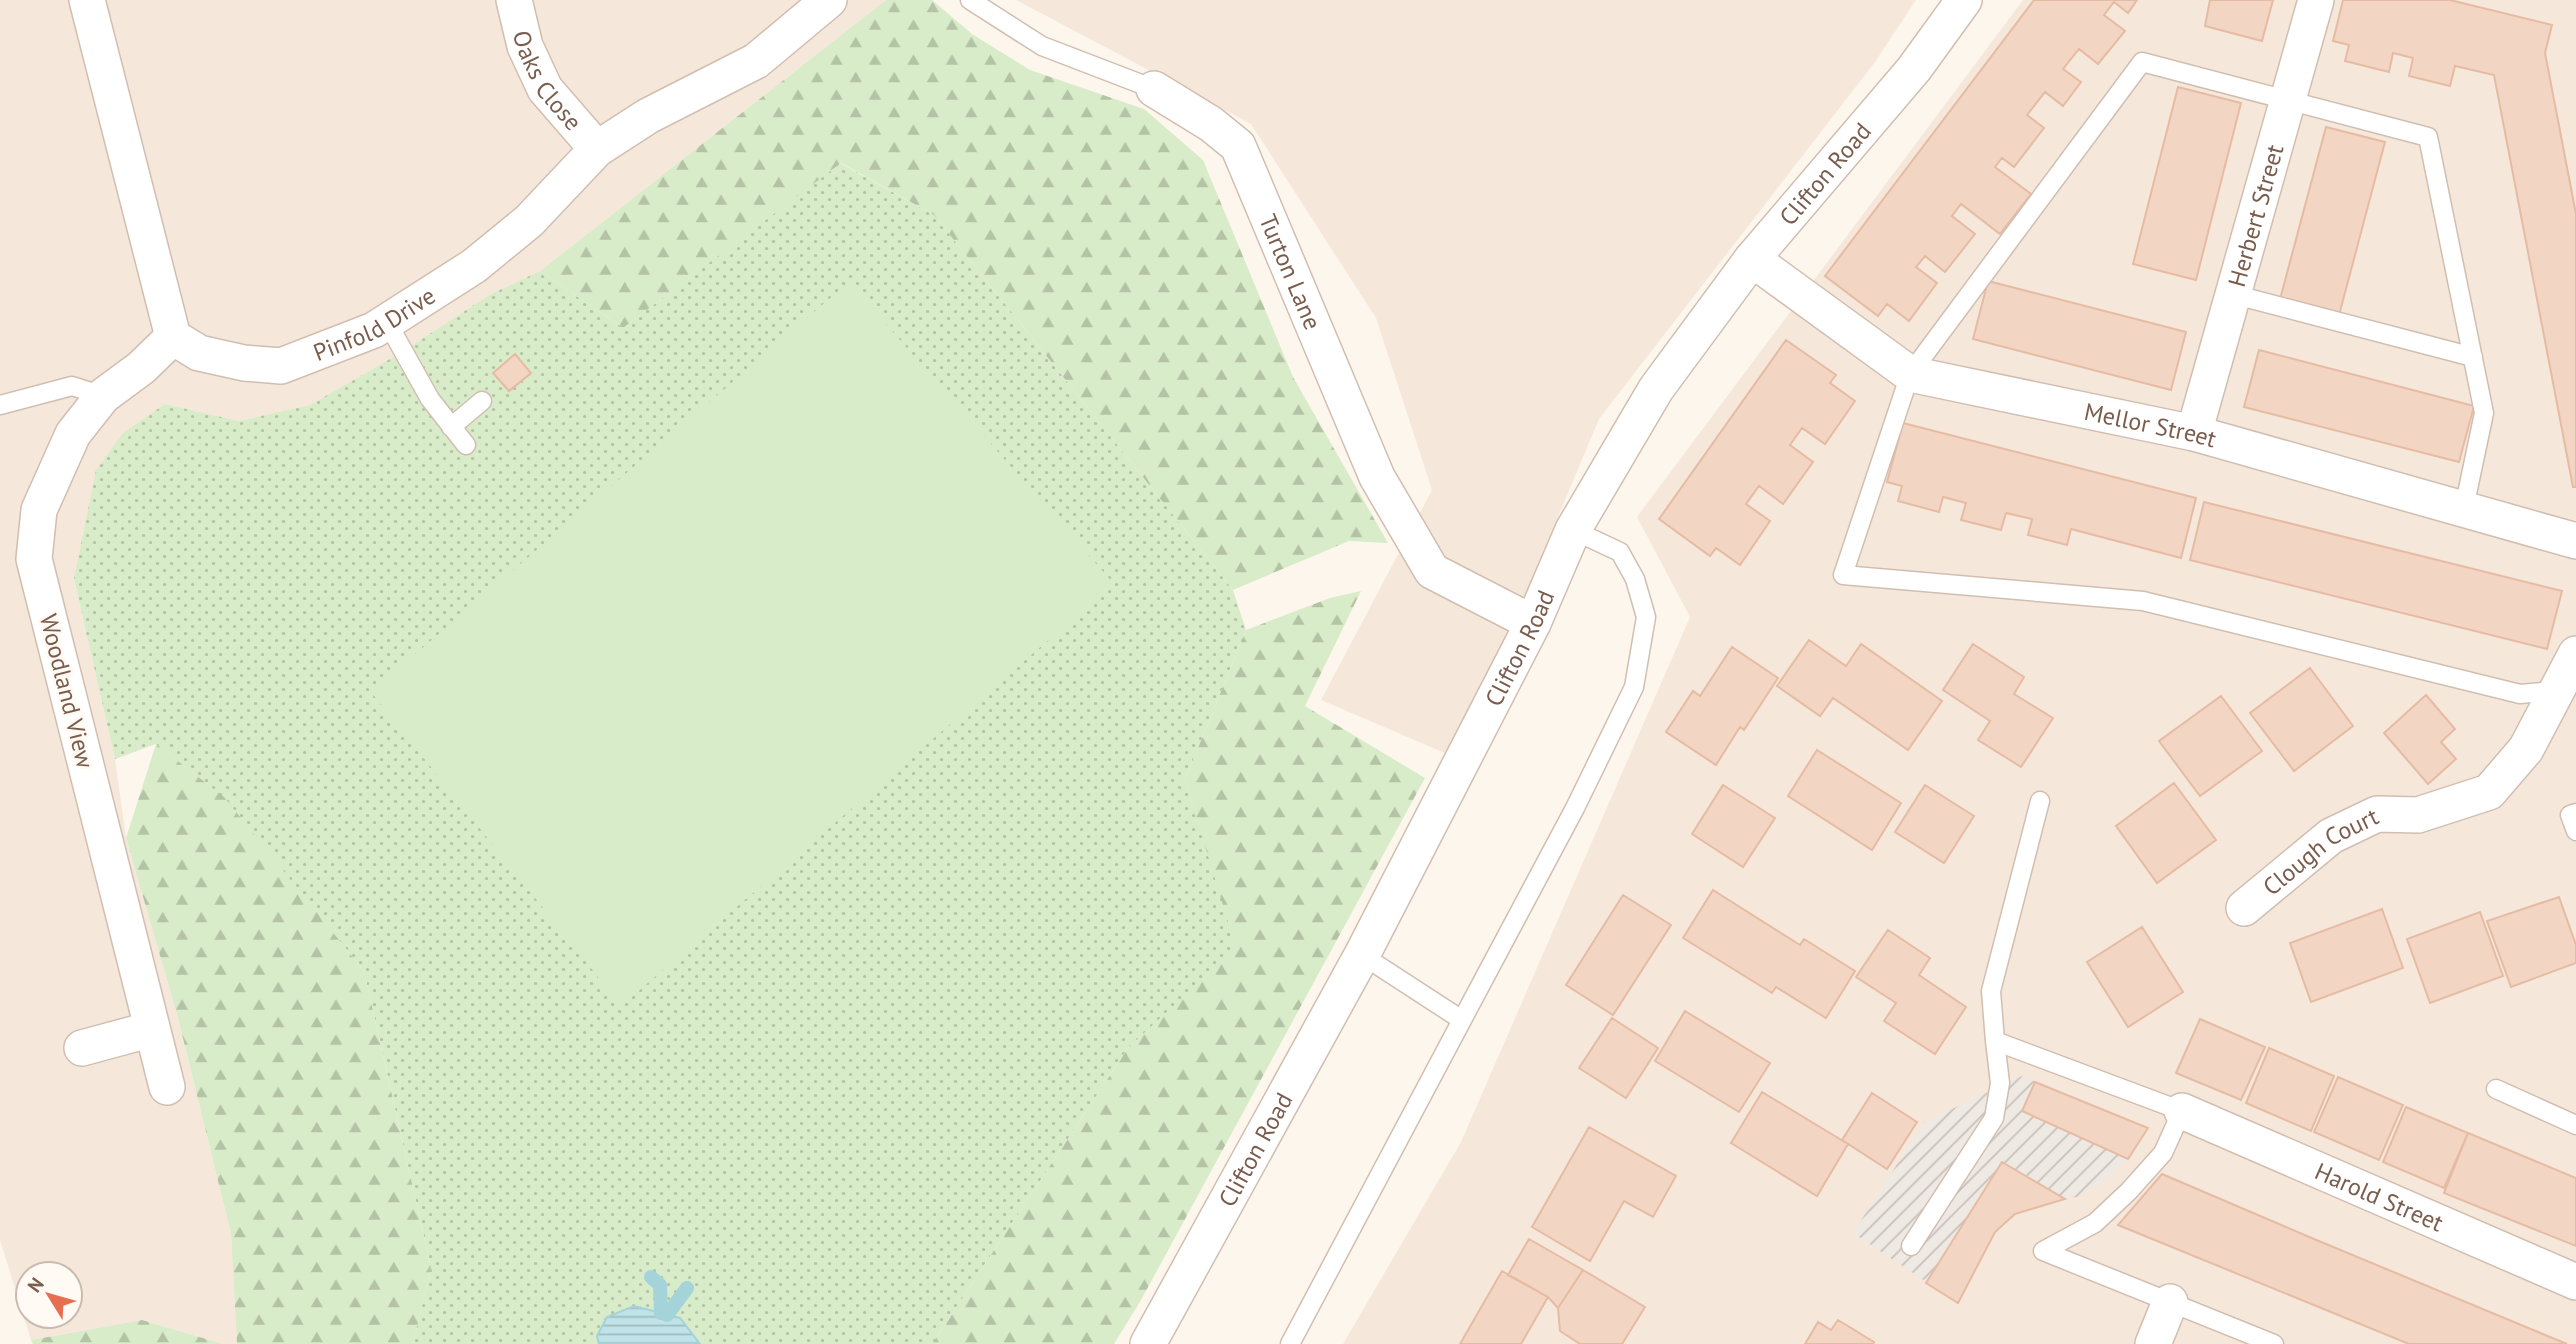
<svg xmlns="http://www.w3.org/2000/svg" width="2576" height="1344" font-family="'PT Sans',sans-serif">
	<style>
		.residential { fill: #f5e8da; fill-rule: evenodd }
		.industrial { fill: url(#industrial-furrows) }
		.grass { fill: url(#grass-dots) }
		.forest { fill: url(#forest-firs) }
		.garden { fill: #d8ecc9 }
		.water { fill: url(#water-rules); stroke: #a5d3da; stroke-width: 2 }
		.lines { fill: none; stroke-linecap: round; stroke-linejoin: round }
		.stream { stroke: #a5d3da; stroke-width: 14 }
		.building { fill: #f3d5c3; stroke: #e6bba3; stroke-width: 2 }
		.service-casing { stroke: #d1beb0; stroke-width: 21 }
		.minor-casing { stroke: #d1beb0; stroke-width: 38 }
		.service { stroke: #fff; stroke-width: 18 }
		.minor { stroke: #fff; stroke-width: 35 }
		.labels { text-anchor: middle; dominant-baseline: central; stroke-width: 6; stroke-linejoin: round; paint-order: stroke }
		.street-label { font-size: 24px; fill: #7a5c4d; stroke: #fffaf3 }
	</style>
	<defs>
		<pattern id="industrial-furrows" width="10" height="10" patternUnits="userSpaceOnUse" patternTransform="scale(1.75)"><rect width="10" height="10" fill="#efe9e4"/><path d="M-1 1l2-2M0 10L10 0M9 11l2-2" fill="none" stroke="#c7c0bb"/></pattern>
		<pattern id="grass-dots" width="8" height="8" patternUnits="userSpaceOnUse" patternTransform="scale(1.75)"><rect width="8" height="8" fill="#d8ecc9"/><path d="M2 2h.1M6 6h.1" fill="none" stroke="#b4c2a5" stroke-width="1.8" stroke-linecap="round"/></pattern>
		<pattern id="forest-firs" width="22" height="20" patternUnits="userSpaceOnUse" patternTransform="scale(1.75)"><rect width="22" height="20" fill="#d8ecc9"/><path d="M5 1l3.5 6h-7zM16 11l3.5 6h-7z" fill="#b4c2a5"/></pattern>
		<pattern id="water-rules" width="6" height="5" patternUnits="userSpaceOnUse" patternTransform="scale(1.75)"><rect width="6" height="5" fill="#bfe3e8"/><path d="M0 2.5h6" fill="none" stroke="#a0bbbe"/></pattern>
	</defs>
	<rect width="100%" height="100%" fill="#fdf6ec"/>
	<path class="residential" d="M0,0H886L540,271L489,295L402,352L310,405L239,421L165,404L74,579L115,759L126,838L178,1018L231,1234L237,1344H223L142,1320L31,1340L0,1240ZM28,1274H70V1316H28Z
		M1016,0H1916L1875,62L1599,419L1493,672L1447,754L1321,700L1432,490L1376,318L1251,124Z
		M2023,0H2576V1344H1343L1461,1142L1690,617L1637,517Z"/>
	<path class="industrial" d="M2022,1076L2148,1128L2128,1159L2104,1182L2077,1197L2054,1200L2015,1214L1995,1232L1958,1303L1853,1233L1924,1122Z"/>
	<path class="grass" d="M840,163L934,215L1233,590L1246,630L1185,780L1237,948L1128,1048L932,1344H413L431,1268L364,971L223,797L156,744L115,759L74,579L96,470L123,433L165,404L239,421L310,405L402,352L489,295L540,271L623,328Z"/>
	<path class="forest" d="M886,0H932L972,34L1030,70L1144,109L1203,160L1293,377L1388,543L1349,541L1233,590L934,215L841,163L623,328L540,271Z
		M1361,591L1305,706L1425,778L1141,1300L1114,1344H932L1128,1048L1236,948L1185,780L1246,630L1330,598Z
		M156,744L224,797L364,971L431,1268L413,1344H237L231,1234L178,1018L126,838Z
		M142,1320L223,1344H33L31,1340Z"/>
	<path class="garden" d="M849,282L1114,584L621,1006L371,692Z"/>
	<path class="water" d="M634,1306L680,1318L700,1344H599L597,1336L607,1317Z"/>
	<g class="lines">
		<path class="stream" d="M651,1277L660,1285L661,1313
			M667,1315L687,1288"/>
	</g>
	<path class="building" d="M2034,0H2137L2128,13L2114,2L2104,15L2125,31L2098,64L2079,49L2063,69L2081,82L2063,106L2045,92L2027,115L2044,128L2014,167L2002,158L1995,167L2031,194L2000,234L1961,204L1952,216L1975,234L1945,272L1925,256L1916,267L1937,283L1909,321L1887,304L1878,316L1825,276Z
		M2210,0H2273L2262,41L2205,26Z
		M2343,0H2450L2552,25L2545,53L2576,214V487H2573L2494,75L2455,66L2450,86L2409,76L2413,58L2393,53L2389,72L2345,61L2349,45L2333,41Z
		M2178,87L2241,103L2196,280L2133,264Z
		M2326,127L2385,142L2338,319L2279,303Z
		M1988,281L2186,332L2171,390L1973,339Z
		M1786,340L1836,375L1830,383L1855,401L1825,444L1802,428L1790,445L1813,462L1783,504L1759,486L1746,504L1770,521L1740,565L1716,548L1710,556L1659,519Z
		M2259,350L2474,406L2459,462L2244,407Z
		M515,354L531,373L509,391L493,373Z
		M1903,423L2196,498L2181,558L2071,529L2067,545L2028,535L2032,519L2006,513L2001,530L1961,520L1966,503L1943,497L1939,512L1898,501L1902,486L1887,482Z
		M2204,502L2562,591L2547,649L2190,560Z
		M1809,640L1846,666L1861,644L1942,701L1908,750L1833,698L1820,716L1777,686Z
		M1973,644L2024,677L2014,694L2053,718L2021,767L1978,740L1990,721L1943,690Z
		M1732,647L1778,678L1744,730L1740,727L1716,765L1666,732L1693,691L1700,696Z
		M2310,668L2353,726L2294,771L2250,713Z
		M2426,695L2455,729L2441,742L2456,759L2428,784L2384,733Z
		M2221,696L2262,751L2200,796L2159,741Z
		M1817,750L1901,803L1872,850L1788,796Z
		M2174,783L2216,840L2157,883L2116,826Z
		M1723,785L1775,818L1743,867L1692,834Z
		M1925,785L1974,816L1944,863L1895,832Z
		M1713,890L1800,945L1804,939L1855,971L1826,1018L1776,987L1772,993L1683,938Z
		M1623,895L1671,925L1613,1015L1566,985Z
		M2559,897L2576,945V963L2511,987L2487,921Z
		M2382,909L2403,968L2311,1002L2290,943Z
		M2480,912L2503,976L2430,1003L2407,939Z
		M2142,927L2183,992L2128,1027L2087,962Z
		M1888,930L1930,958L1919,975L1966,1007L1935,1054L1884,1021L1896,1003L1856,977Z
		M1685,1011L1770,1063L1739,1112L1655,1061Z
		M1612,1018L1658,1048L1626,1098L1579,1068Z
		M2200,1019L2265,1047L2241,1100L2176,1073Z
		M2269,1048L2334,1076L2311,1131L2246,1103Z
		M2338,1077L2403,1105L2379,1160L2314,1132Z
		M2035,1082L2148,1128L2128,1159L2022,1111Z
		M1762,1092L1848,1144L1817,1196L1731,1143Z
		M1872,1093L1917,1122L1887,1169L1842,1140Z
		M2406,1107L2468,1133L2444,1188L2383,1162Z
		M1589,1127L1676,1176L1653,1217L1624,1201L1590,1261L1532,1227Z
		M2468,1133L2576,1178V1246L2444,1193Z
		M2002,1162L2065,1199L2015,1214L1995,1232L1958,1303L1926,1283Z
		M2162,1174L2314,1239L2567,1344H2409L2118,1225Z
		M1529,1239L1583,1270L1558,1308L1548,1297L1508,1275Z
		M1583,1270L1645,1307L1622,1344H1580L1560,1331L1558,1308Z
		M1502,1271L1548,1297L1521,1344H1460Z
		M1838,1320L1874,1342L1873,1344H1805L1818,1322L1831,1330Z"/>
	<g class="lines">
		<defs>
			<path id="service" d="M970,0L1042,46L1154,89
				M2232,294L2473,357
				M387,322L430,399L466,445
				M0,405L72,386L103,396
				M451,427L482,401
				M2464,508L2484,413L2428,137L2142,62L1910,374L1843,575L2143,601L2520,694L2554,691
				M2040,801L1991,991L1995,1041L2182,1111L2163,1153L2129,1191L2095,1223L2043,1251L2274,1344
				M2576,813L2570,815L2576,831
				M1362,955L1462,1020L1575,808L1634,687L1646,617L1635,579L1620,552L1573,530
				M2496,1089L2576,1125
				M1911,1246L1994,1118L2000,1083L1995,1041
				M1290,1344L1462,1020"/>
			<g id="minor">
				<path id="s1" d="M87,0L173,337L199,353L244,363L281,366L374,330L474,266L529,221L597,149L648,116L756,61L829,0"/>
				<path id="s2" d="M514,0L525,46L545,89L597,149"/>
				<path id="s3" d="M1154,89L1211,124L1238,146L1377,477L1432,571L1533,623"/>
				<path id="s4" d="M1752,259L1910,374L2194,433L2576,541"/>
				<path id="s5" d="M2194,433L2316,0"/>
				<path id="s6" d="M2244,908L2331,836L2377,814L2418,815L2489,792L2526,749L2576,654"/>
				<path d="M82,1048L152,1029"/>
				<path d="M167,1087L34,559L39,510L73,434L103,396L141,368L173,337"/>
				<path id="s7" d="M2182,1111L2576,1282"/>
				<path id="s8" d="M1148,1344L1362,955L1533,623L1573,530L1656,389L1752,259L1914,69L1964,0"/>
				<path d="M2153,1344L2170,1302"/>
			</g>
		</defs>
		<use href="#service" class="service-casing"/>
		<use href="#minor" class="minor-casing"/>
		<use href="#service" class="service"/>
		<use href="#minor" class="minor"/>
	</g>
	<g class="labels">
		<g class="street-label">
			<text stroke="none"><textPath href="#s2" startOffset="88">Oaks Close</textPath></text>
			<text stroke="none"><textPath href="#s8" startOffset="1356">Clifton Road</textPath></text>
			<text stroke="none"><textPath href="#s5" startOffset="226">Herbert Street</textPath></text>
			<text stroke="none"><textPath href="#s3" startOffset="238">Turton Lane</textPath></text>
			<text stroke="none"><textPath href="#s1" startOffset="564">Pinfold Drive</textPath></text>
			<text stroke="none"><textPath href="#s4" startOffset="441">Mellor Street</textPath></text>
			<text stroke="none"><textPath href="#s8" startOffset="789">Clifton Road</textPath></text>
			<text transform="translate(67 691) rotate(76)">Woodland View</text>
			<text stroke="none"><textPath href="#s6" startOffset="96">Clough Court</textPath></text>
			<text stroke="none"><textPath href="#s8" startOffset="222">Clifton Road</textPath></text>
			<text stroke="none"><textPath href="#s7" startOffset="215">Harold Street</textPath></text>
		</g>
	</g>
	<g transform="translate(49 1295) rotate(307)"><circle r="33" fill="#fffaf3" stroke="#cabbb1" stroke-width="2"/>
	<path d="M0-5L12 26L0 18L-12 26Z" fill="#e76f51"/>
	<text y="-10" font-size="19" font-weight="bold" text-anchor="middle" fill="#7a5c4d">N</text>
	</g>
</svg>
